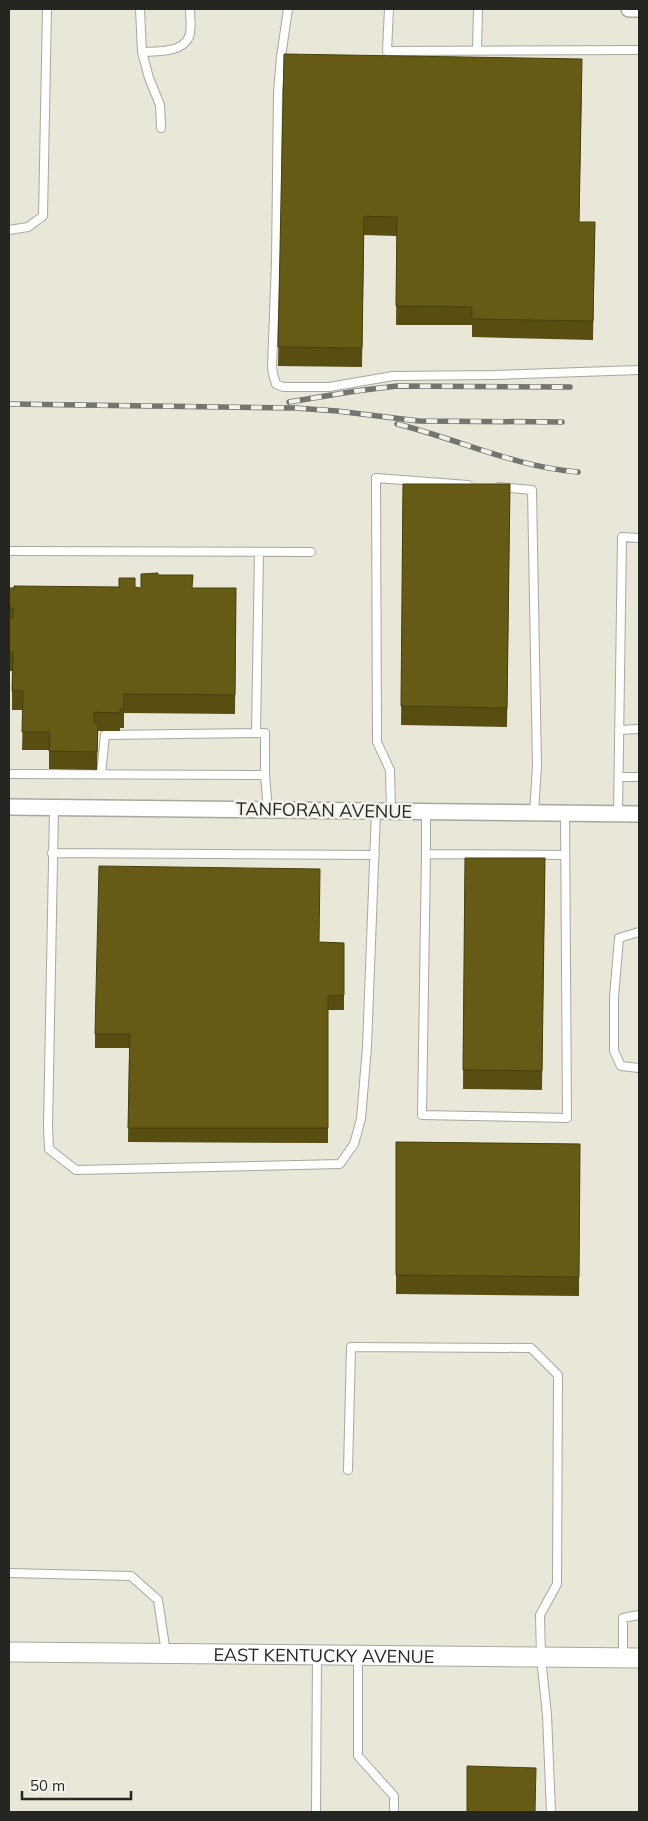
<svg xmlns="http://www.w3.org/2000/svg" width="648" height="1821" font-family="Mulish,sans-serif">
	<style>
		.built { fill: #e9e7d7 }
		.lines { fill: none; stroke-linecap: round; stroke-linejoin: round }
		.service-casing { stroke: #a8a79f; stroke-width: 10 }
		.minor-casing { stroke: #a8a79f; stroke-width: 18 }
		.tertiary-casing { stroke: #a8a79f; stroke-width: 21 }
		.service { stroke: #fff; stroke-width: 8 }
		.minor { stroke: #fff; stroke-width: 15 }
		.tertiary { stroke: #fff; stroke-width: 19 }
		.rail-casing { stroke: #75746f; stroke-width: 5.5 }
		.rail { stroke: #f4f2ea; stroke-width: 4; stroke-dasharray: 11; stroke-linecap: butt }
		.wall { fill: #584e12 }
		.building { fill: #665b15; stroke: #47400f }
		.labels { text-anchor: middle; dominant-baseline: central; stroke-width: 5; stroke-linejoin: round; paint-order: stroke }
		.street-label { font-size: 18px; fill: #252522; stroke: #f4f2ea }
	</style>
	<rect width="100%" height="100%" fill="#f4f2ea"/>
	<path class="built" d="M9,9H639V1812H9Z"/>
	<g class="lines">
		<defs>
			<path id="service" d="M140,9L142,52L149,78L160,105L161,128
				M288,9L281,57L278,92L276,262L272,366L273,374L276,384L283,387H329L393,376L494,375L639,370
				M389,9L387,51L639,50
				M477,51L478,9
				M142,52C157,51 182,53 189,37C192,29 190,17 190,9
				M9,230L28,227L43,216L47,9
				M499,487L532,490L537,766L534,813
				M9,551L311,552
				M619,730L639,729
				M256,733L259,552
				M9,774L265,775
				M101,774L105,735L265,733V775L268,810
				M619,777H639
				M54,808L48,1127L49,1149L76,1170L340,1164L354,1144L361,1119L367,1047L376,811
				M391,811L390,770L377,742L376,478L468,485
				M565,813L567,1118L422,1115L426,854L565,855
				M618,814L622,537L639,538
				M52,853L375,855
				M426,854V811
				M639,932L619,938L614,997V1051L621,1066L639,1068
				M348,1470L351,1347L531,1348L558,1375L557,1584L540,1615L541,1657L547,1715L551,1812
				M9,1573L131,1576L158,1600L166,1653
				M358,1657V1756L394,1796V1812
				M623,1657V1618L639,1615
				M316,1812L317,1654"/>
			<path id="minor" d="M629,9H639
				M9,807L639,814"/>
			<g id="tertiary">
				<path id="s1" d="M9,1652L639,1658"/>
			</g>
		</defs>
		<use href="#service" class="service-casing"/>
		<use href="#minor" class="minor-casing"/>
		<use href="#tertiary" class="tertiary-casing"/>
		<use href="#service" class="service"/>
		<use href="#minor" class="minor"/>
		<use href="#tertiary" class="tertiary"/>
		<defs>
			<path id="rail" d="M289,402L356,391L397,386L570,387
				M9,404L295,408L337,411L419,421L562,422
				M397,424C458,439 515,467 578,472"/>
		</defs>
		<use href="#rail" class="rail-casing"/>
		<use href="#rail" class="rail"/>
	</g>
	<path class="wall" d="M284,54L582,78L579,222H595L593,340L472,337V325H396L397,236L364,235L362,367L278,366Z
		M403,484H510L507,727L401,725Z
		M158,575L193,588H236L235,714L124,713V728H120V731H98L97,770L49,769V750H22L23,710H12V671H9V588H141Z
		M465,858H545L542,1090L463,1089Z
		M319,942L344,943V1010H328V1143L128,1142L129,1048H95V1034Z
		M396,1142L580,1144L579,1296L396,1294Z"/>
	<path class="building" d="M284,54L582,59L579,222H595L593,321L472,319V307L396,306L397,217L364,216L362,348L278,347Z
		M403,484H510L507,708L401,706Z
		M158,573V575H193L192,588H236L235,695L124,694V709H120V713L94,712V723H98L97,752L49,751L50,732H22L23,691H12L13,652H9V618H13V608H9V588H14V586L119,587V578H135V587L141,588V574Z
		M465,858H545L542,1071L463,1070Z
		M99,866L320,869L319,942L344,943V995L328,996V1128H128L130,1034H95Z
		M396,1142L580,1144L579,1277L396,1275Z
		M467,1766L536,1768L535,1812H467Z"/>
	<g class="labels">
		<g class="street-label">
			<text transform="translate(324 810) rotate(1)">TANFORAN AVENUE</text>
			<text stroke="none"><textPath href="#s1" startOffset="315">EAST KENTUCKY AVENUE</textPath></text>
		</g>
	</g>
	<rect width="648" height="1821" fill="none" stroke="#252522" stroke-width="20"/>
	<path d="M22 1791v8h109v-8" fill="none" stroke="#252522" stroke-width="2.5"/>
	<text x="30" y="1791" font-size="15" fill="#252522" stroke="#f4f2ea" stroke-width="4" paint-order="stroke">50 m</text>
</svg>
